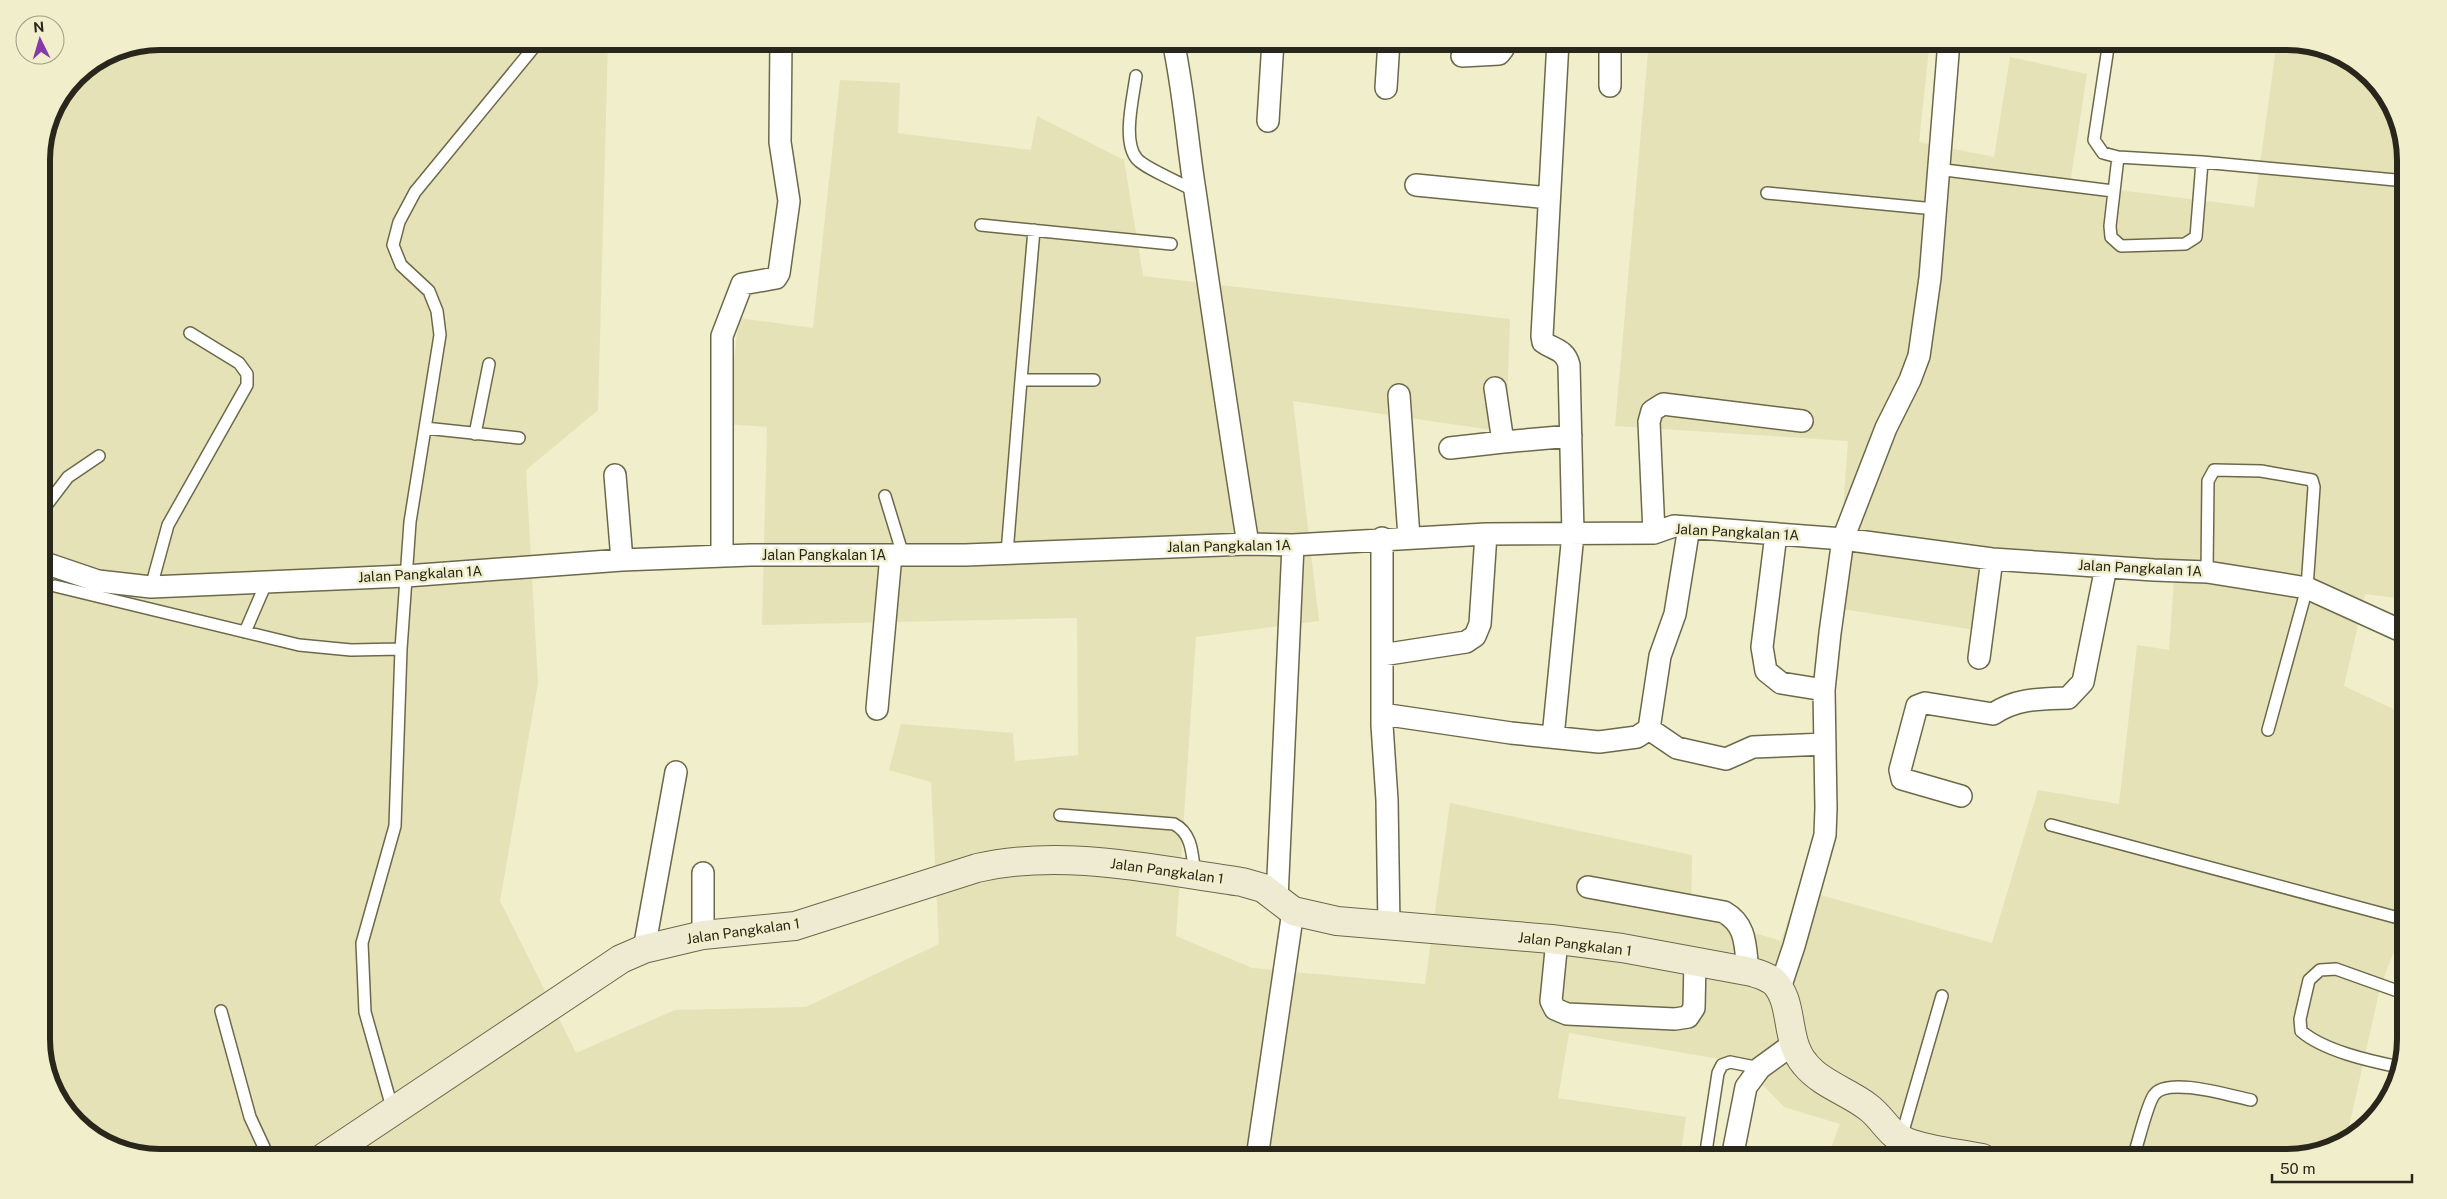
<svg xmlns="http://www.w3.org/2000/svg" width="2447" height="1199" font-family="'Public Sans',sans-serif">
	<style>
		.built { fill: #e5e2b8 }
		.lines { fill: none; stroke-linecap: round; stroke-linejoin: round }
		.service-casing { stroke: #6c694b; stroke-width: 14 }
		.minor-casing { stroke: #6c694b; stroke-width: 24 }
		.secondary-casing { stroke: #6c694b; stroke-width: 30 }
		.service { stroke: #fff; stroke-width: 11 }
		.minor { stroke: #fff; stroke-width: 21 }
		.secondary { stroke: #eeebd2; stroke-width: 28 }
		.labels { text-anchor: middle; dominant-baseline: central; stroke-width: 5; stroke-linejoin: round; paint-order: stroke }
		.street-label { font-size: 14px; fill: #29271b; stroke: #f0eecb }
		.rim { fill: none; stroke: #29271b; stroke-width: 6 }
	</style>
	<rect width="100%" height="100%" fill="#f0eecb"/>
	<path class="built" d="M160,41H608L598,410L526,470L538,683L500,901L576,1053L675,1010L806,1007L939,944L931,782L889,770L901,724L1013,733L1015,761L1078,755L1077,618L762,625L767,427L726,424L739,318L813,328L840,80L900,83L898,133L1031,150L1037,116L1124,160L1143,276L1510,319L1506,432L1293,401L1319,621L1196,637L1176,936L1252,968L1425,984L1450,803L1692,855L1691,913L1781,941L1799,889L1992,943L2038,790L2119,804L2137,645L2169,650L2175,567L1982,550L1975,630L1836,608L1848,441L1615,426L1649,41H1782L1929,48L1919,142L1994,157L2010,57L2087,74L2070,184L2254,207L2277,41H2287L2339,53L2386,94L2406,152V599L2365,594L2344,686L2406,715V919L2380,988L2346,1140L2287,1158H2140L2124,1153L2122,1158H1827L1840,1124L1784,1107L1742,1063L1569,1033L1558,1098L1686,1117L1680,1158H160L108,1146L61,1105L42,1047L41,152L50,114L76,76L115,50Z"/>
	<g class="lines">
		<defs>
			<path id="service" d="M2109,41L2094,140L2103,153L2118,157
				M1136,76C1133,98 1122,142 1137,159C1146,169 1181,183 1195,191
				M2378,87L2383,97L2388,99
				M2202,162L2196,237L2185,244L2121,246L2111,237L2110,226L2118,157L2202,162L2406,181
				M1937,169L2113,191
				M1767,193L1935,209
				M981,225L1171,244
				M1034,230L1021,380H1094
				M425,428L519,438
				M475,434L489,364
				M885,496L903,555
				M42,511L68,477L99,456
				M1007,553L1021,380
				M2207,572L2208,481L2214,470L2261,471L2312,480L2314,487L2307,588L2268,730
				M55,586L299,645L351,650L401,649
				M151,587L168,525L247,385V374L239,363L190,333
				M245,632L267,581
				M1060,815L1174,824C1193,834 1192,855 1195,875
				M2051,825L2406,920
				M221,1011L250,1117L269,1158
				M2399,1067C2370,1061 2324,1051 2301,1031L2300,1019L2309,980L2320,970L2336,969L2406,994
				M393,1111L365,1012L362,943L395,826L401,649L410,522L440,335L437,311L429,291L401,265L393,245L399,222L415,192L539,41
				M1901,1138L1942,996
				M1705,1158L1718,1073L1722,1065L1730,1062L1760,1068
				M2133,1158C2138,1144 2147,1104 2154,1095C2167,1076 2231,1096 2251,1100"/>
			<path id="minor" d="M1173,41C1184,91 1187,141 1195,191C1212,309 1229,427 1248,544
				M1610,41V86
				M1462,56L1499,54L1503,49L1504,41
				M1386,88L1389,41
				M1268,121L1273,41
				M1416,185L1549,198
				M1495,388L1503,442L1571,436
				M1399,395L1409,537
				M1450,448L1503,442
				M615,475L622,560
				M1689,527L1675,614L1660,656L1649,729L1677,748L1726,759L1753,747L1825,744
				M1654,533L1649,422L1652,411L1663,404L1802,421
				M1776,534L1762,647L1766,671L1781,683L1824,690
				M1382,538V725L1387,800L1389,926
				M722,556V336L742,284L776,278L779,273L789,201L780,142L781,41
				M42,562L98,581L151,587L406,576L622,560L750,555H965L1248,544L1293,545L1486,534L1654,533L1674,526L1843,539L1992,559L2154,570L2207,572L2307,588L2406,633
				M1382,655L1466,642L1475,636L1480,624L1486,534
				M1979,658L1992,559
				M877,709L891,555
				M1382,714L1511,733L1599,742L1637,737L1649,729
				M1553,737L1573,534L1569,365C1565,349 1554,350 1543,342L1542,336L1558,41
				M1961,796L1902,779L1900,770L1917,706L1925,703L1993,714C2017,698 2040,699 2068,698L2083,682L2106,567
				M1588,887L1724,912C1747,925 1745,946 1748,971
				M1277,899L1293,545
				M703,935V873
				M1557,940L1551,1001L1555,1009L1567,1014L1675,1019L1688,1017L1694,1008L1695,961
				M644,949L676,772
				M1780,988L1794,946L1825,835L1826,808L1824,690L1830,633L1843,539L1886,428L1910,380L1919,356L1930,278L1949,41
				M1257,1158L1293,911
				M1732,1158L1746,1087L1760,1068L1793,1044"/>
			<path id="secondary" d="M323,1158L621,959L644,949L703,935L795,926L977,868C1063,848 1156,870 1242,882L1263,888L1293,911L1337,921L1551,939L1622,948L1752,972C1759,974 1767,977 1773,981C1795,1001 1784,1040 1805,1064C1821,1084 1849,1092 1868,1107C1883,1118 1889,1135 1907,1142C1930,1151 1958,1153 1982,1158"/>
		</defs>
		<use href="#service" class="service-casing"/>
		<use href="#minor" class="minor-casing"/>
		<use href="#secondary" class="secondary-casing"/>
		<use href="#service" class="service"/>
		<use href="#minor" class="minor"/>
		<use href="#secondary" class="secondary"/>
	</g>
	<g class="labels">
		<g class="street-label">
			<text transform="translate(1737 532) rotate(3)">Jalan Pangkalan 1A</text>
			<text transform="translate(1229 546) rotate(-1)">Jalan Pangkalan 1A</text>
			<text x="824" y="555">Jalan Pangkalan 1A</text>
			<text transform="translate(2140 568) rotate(3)">Jalan Pangkalan 1A</text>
			<text transform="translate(420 574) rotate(-3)">Jalan Pangkalan 1A</text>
			<text transform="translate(1167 871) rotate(8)">Jalan Pangkalan 1</text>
			<text transform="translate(743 931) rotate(-8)">Jalan Pangkalan 1</text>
			<text transform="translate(1575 944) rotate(7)">Jalan Pangkalan 1</text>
		</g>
	</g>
	<path d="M0 0H2447V1199H0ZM160 50H2287A110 110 0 0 1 2397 160V1039A110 110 0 0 1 2287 1149H160A110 110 0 0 1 50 1039V160A110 110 0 0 1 160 50Z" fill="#f0eecb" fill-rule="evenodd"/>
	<path class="rim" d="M160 50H2287A110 110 0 0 1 2397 160V1039A110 110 0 0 1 2287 1149H160A110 110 0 0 1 50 1039V160A110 110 0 0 1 160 50Z"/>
	<g transform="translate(40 40) rotate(355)"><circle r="24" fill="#f0eecb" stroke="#a09e85"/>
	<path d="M0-4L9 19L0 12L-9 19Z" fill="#8739aa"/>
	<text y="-8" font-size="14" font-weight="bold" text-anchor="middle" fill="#29271b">N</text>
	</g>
	<path d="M2272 1174v8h140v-8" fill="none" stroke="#29271b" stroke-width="2.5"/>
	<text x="2280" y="1174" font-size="15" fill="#29271b" stroke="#f0eecb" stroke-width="4" paint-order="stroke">50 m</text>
</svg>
